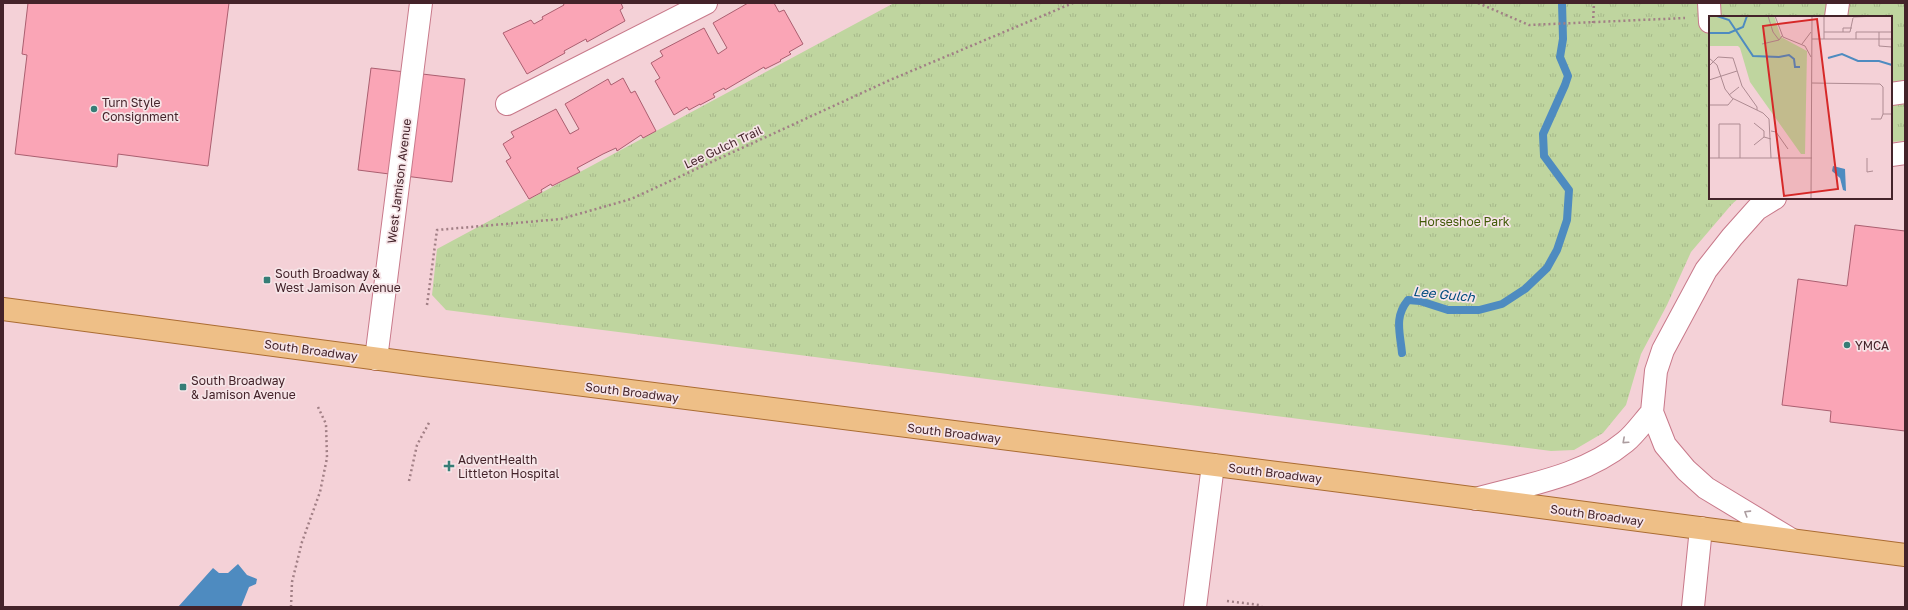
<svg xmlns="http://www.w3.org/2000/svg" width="1908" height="610" font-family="'Golos Text',sans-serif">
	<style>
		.grass { fill: url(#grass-tufts) }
		.water { fill: #4e8bc0 }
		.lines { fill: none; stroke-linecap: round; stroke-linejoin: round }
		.stream { stroke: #4e8bc0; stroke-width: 8 }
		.building { fill: #faa5b6; stroke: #ab5f70 }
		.minor-casing { stroke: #c8798a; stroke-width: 24 }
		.major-casing { stroke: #ab6c32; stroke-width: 24 }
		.path { stroke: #a17f85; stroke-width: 2.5; stroke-dasharray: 2 3; stroke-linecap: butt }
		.minor { stroke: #fff; stroke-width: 22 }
		.major { stroke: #eebf87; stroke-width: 22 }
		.oneway { stroke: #ab9c9f }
		.poi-dot { fill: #367d76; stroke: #f6e4e7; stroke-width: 1.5 }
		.labels { text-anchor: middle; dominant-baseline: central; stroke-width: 3.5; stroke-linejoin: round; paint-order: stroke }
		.poi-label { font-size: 12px; fill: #44232a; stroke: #f6e4e7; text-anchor: start }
		.street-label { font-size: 12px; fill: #44232a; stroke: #f6e4e7 }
		.park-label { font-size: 12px; fill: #415a07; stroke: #f6e4e7 }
		.water-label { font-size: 13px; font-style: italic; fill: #004c7e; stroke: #f6e4e7 }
		.inset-river { fill: none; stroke: #4e8bc0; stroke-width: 2 }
		.inset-road { fill: none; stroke: #ae8b92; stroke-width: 1 }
		.view { fill: #d62828; fill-opacity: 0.15; stroke: #d62828; stroke-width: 2 }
		.inset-edge { fill: none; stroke: #44232a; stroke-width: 2 }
	</style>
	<defs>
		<pattern id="grass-tufts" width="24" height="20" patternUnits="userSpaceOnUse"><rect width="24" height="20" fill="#bfd59f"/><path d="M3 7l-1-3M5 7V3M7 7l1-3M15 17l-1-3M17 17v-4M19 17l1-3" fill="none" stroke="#a5b789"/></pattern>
	</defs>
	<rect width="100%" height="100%" fill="#f4d1d7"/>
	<path class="grass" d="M894,3H1905V141L1891,142V17H1710V198H1739L1732,204L1691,252L1667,305L1641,354L1626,405L1603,433L1574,450L1551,451L446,310L432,295L437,249Z"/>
	<path class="water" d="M238,564L247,575L257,579L256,584L249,587L241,607H178L213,568L219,573H228Z"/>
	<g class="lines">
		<path class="stream" d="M1402,353C1400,332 1394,317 1408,300L1420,301L1448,310H1479L1502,304L1525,289L1547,268L1557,250L1567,220L1569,190L1544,156L1543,134L1565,85L1568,76L1560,57L1563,39L1562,3"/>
	</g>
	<path class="building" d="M28,3H229L208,166L118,154L117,167L15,154L27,55L22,54Z
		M563,3H621L623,8L620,10L625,21L587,42L586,39L564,51L565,53L527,74L503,33L531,20L534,24L543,19L542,17L564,5Z
		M748,3H774L779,12L784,10L803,44L789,52L791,54L780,60L781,61L765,69L764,67L725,90L724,88L713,94L715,97L700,105V104L689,110L687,107L674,115L655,81L660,78L651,63L663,56L660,51L704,28L718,54L727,48L713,23Z
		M371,68L465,79L452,182L358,170Z
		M623,78L631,93L635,91L656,131L643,138L641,135L617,151L616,148L603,154L577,168L580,172L552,186L551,184L541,190L542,192L529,199L506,161L511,158L503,144L514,137L511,132L556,109L570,134L579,129L565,104L608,79L611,85Z
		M1855,225L1905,231V431L1830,422L1831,411L1782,405L1798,279L1847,286Z"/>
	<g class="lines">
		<defs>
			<path id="minor" d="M1709,3L1710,22
				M1836,17L1838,3
				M1891,94L1905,92
				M507,104L706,3
				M1891,155L1905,153
				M1775,198L1757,209L1732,237L1706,270L1663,350L1656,371L1652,412L1665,445L1686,470L1706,488L1792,540
				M376,359L421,3
				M1476,499C1526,485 1584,476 1625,442C1635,434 1643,422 1652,412
				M1195,607L1213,465
				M1693,607L1701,528"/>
			<path id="major" d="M3,309L425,365L1357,483L1905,555"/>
		</defs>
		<use href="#minor" class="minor-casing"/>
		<use href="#major" class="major-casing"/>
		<path class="path" d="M1478,3L1529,25L1685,18
			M1593,23L1594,3
			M427,305L437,230L561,219L631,199L890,80L1073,3
			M409,481L417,445L430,421
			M1227,601L1259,605L1262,607
			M291,607L292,582L302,542L320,492L327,458L326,424L318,407"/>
		<use href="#minor" class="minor"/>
		<use href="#major" class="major"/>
	</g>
	<defs><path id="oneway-chevron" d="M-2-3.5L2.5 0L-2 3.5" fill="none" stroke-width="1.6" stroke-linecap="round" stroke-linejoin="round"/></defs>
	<g class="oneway">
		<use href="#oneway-chevron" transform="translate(1625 441) rotate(138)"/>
		<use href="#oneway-chevron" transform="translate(1747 513) rotate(-148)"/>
	</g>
	<g class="poi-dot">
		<circle cx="94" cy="109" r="4"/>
		<rect x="263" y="276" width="8" height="8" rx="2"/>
		<circle cx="1847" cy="345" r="4"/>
		<rect x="179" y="383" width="8" height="8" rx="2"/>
		<path d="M447 460h4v4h4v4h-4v4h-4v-4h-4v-4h4z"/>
	</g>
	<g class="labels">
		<g class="poi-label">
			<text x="102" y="102">Turn Style<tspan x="102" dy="14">Consignment</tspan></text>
			<text x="275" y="273">South Broadway &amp;<tspan x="275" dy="14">West Jamison Avenue</tspan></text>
			<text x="1855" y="345">YMCA</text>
			<text x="191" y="380">South Broadway<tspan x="191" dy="14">&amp; Jamison Avenue</tspan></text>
			<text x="458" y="459">AdventHealth<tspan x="458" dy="14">Littleton Hospital</tspan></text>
		</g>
		<g class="street-label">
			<text transform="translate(723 147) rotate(-25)">Lee Gulch Trail</text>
			<text transform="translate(399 181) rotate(-83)">West Jamison Avenue</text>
			<text transform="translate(311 350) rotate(8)">South Broadway</text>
			<text transform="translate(632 392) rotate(7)">South Broadway</text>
			<text transform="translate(954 433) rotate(7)">South Broadway</text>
			<text transform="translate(1275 473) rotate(7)">South Broadway</text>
			<text transform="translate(1597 515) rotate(8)">South Broadway</text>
		</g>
		<g class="park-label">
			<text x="1464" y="221">Horseshoe Park</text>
		</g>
		<g class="water-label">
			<text transform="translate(1444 294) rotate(6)">Lee Gulch</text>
		</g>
	</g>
	<g transform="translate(1709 16)">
		<rect width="183" height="183" fill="#f4d1d7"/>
		<path d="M0,0H65L72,21L98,35L96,138H92L41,66L31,32L29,30H0Z" fill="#bfd59f"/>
		<path d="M124,150L136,153L137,175L134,174L131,162L123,155Z" fill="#4e8bc0"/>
		<path class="inset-river" d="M8,0L20,4L44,40L70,41L80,39L85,43L86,51H91M0,17H20L34,11L38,0M119,42L133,38L149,45H170L183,49"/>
		<path class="inset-road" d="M59,0L64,16L70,24L73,20M66,0L74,21L96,30L102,41M144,1L170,0M115,16H141L144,2M134,16V12H143M183,16H170V30L183,31M103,23H115V0M115,23H183M147,23V16H170M53,28L70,24M93,28L102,16M0,42L8,49L16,73L23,82L54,97L60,103L62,142M0,50L9,41L24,42L33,70L48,91V94M0,64L28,55M103,67L171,68L174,71V98H183M20,79L30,71M0,89H19L24,83M162,103H172L174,98M45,107L55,115V121L62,123M62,115L67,116L79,133M45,129L55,121M0,142H103M10,142V108H31V142M158,142V156L164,155M102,183L103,0"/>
		<path class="view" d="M108,3L129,173L75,180L54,10Z"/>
		<rect width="183" height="183" class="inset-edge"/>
	</g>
	<rect width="1908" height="610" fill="none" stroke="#44232a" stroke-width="8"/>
</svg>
